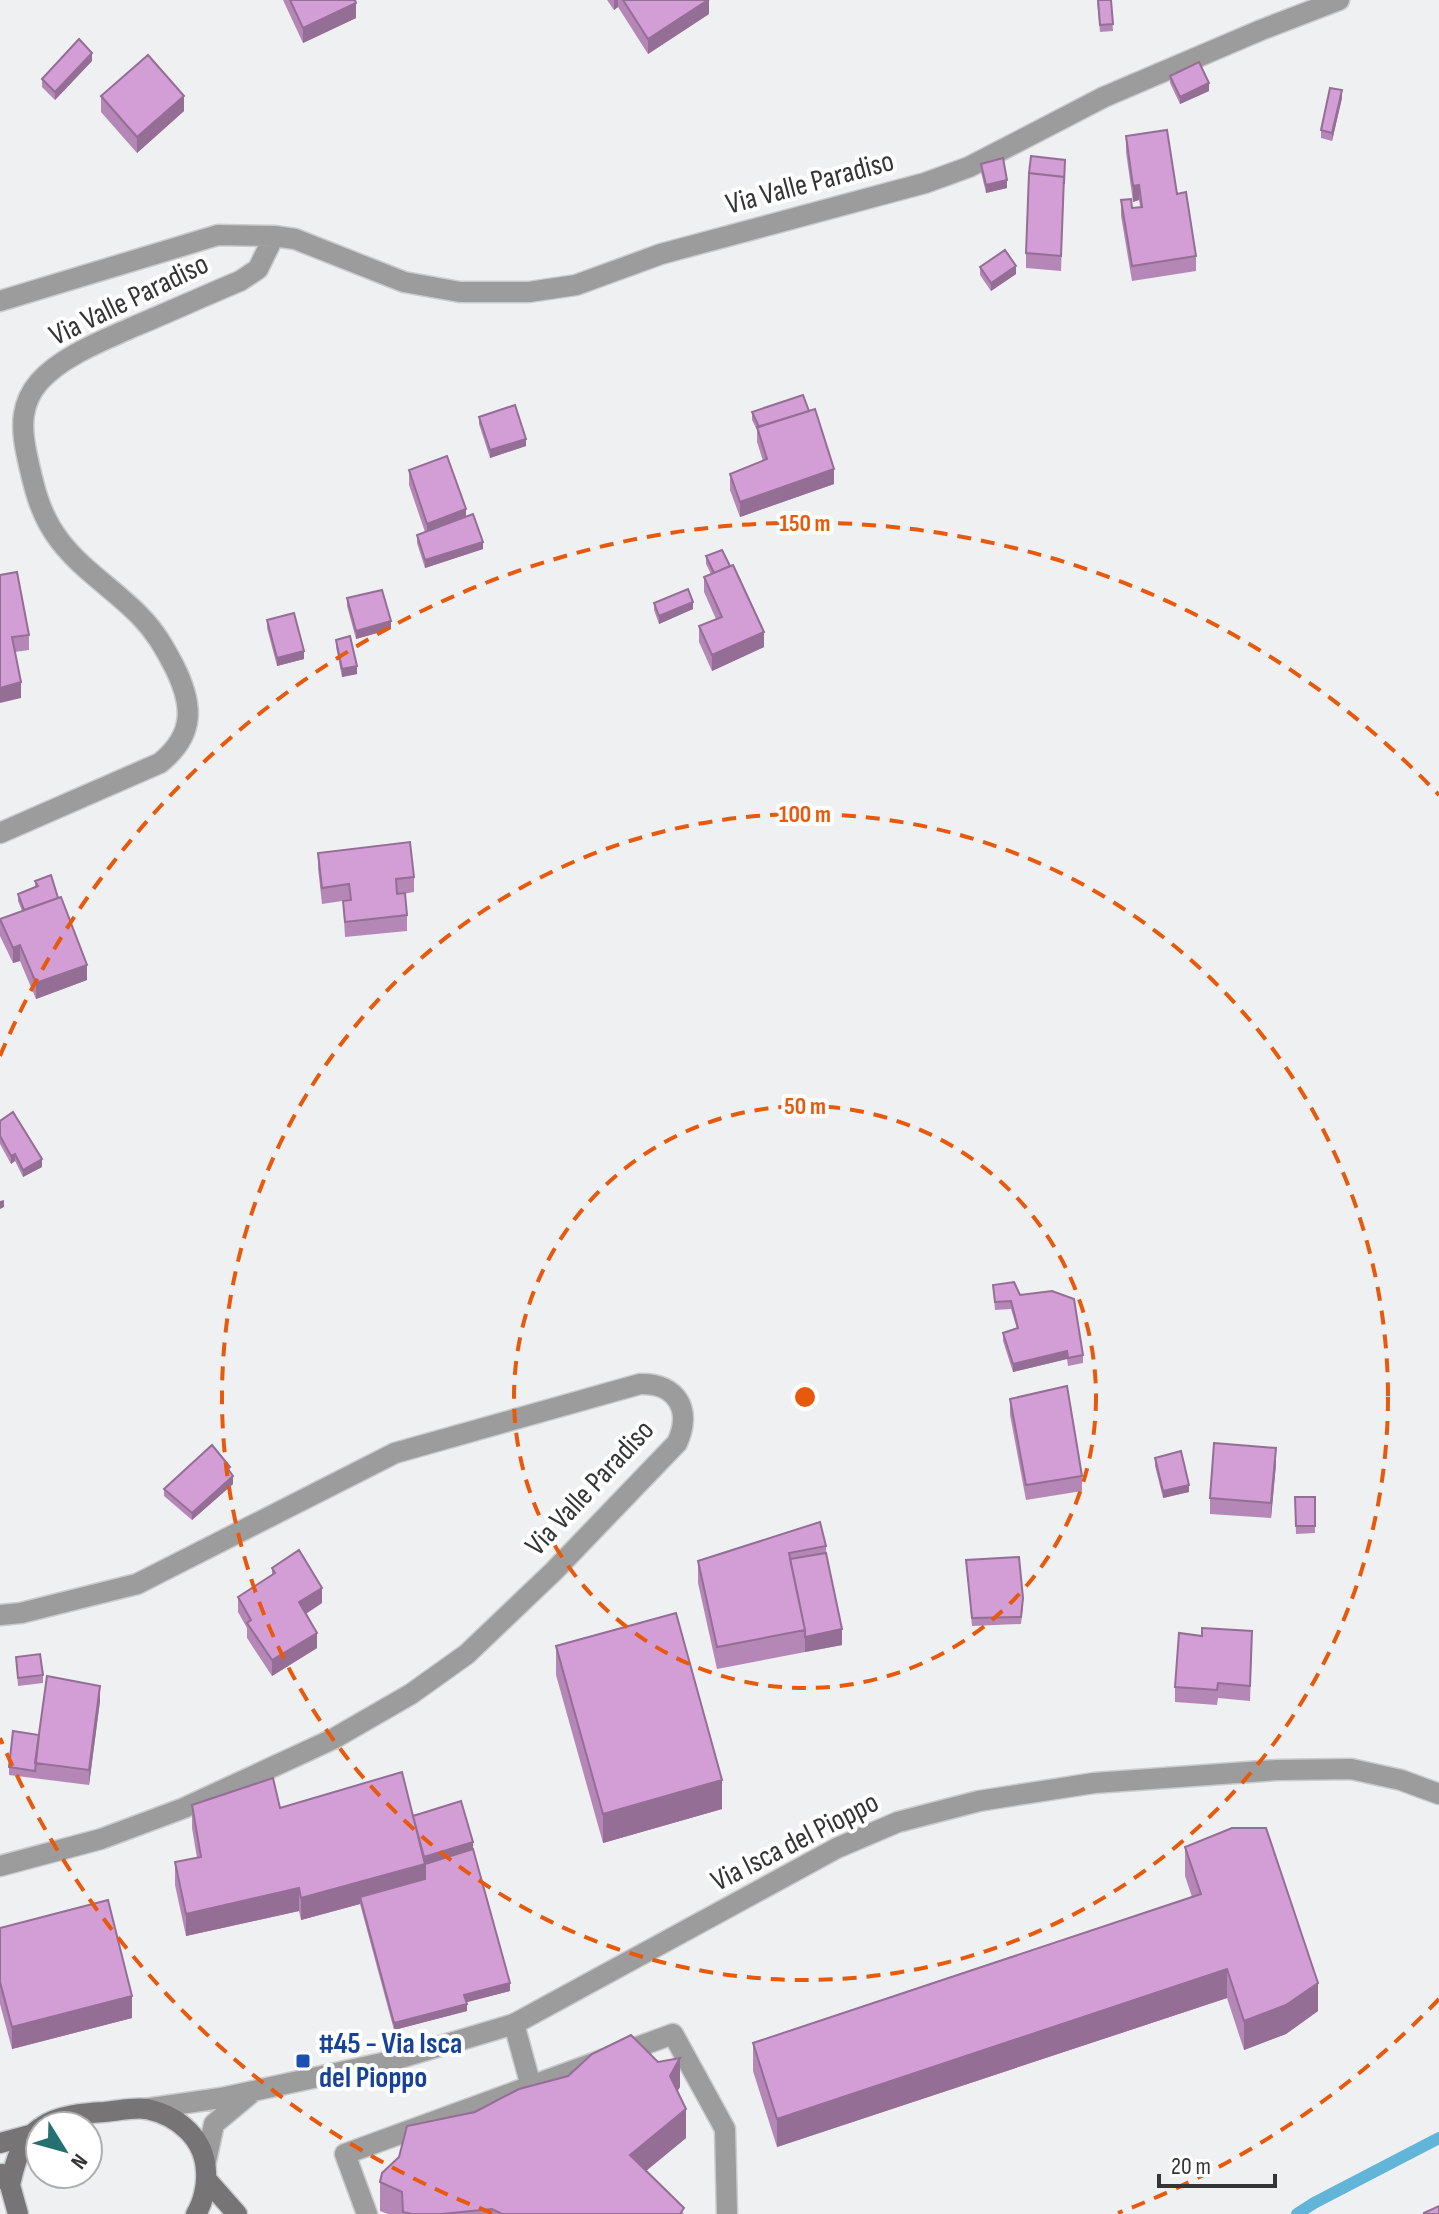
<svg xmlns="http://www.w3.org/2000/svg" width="1439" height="2214" font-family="'Sofia Sans Condensed',sans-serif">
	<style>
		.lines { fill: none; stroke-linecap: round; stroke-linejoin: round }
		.stream { stroke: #60b5d9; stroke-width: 12 }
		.lane-casing { stroke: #cacbcc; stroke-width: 23 }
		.street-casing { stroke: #cacbcc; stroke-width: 23 }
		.secondary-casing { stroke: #cacbcc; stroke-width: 23 }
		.lane { stroke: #9d9c9c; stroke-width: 20 }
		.street { stroke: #9d9c9c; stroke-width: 20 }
		.secondary { stroke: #767474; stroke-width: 20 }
		.wall { fill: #b587b7 }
		.shaded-wall { fill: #946e95 }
		.building { fill: #d39dd5; stroke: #946e95; stroke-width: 2 }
		.ring { fill: none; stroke: #e8590c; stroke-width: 4; stroke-dasharray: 14 10 }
		.transit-dot { fill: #1a4fb4; stroke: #fff; stroke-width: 3 }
		.labels { text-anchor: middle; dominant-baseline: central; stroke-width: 8; stroke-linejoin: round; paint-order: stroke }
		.street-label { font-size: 30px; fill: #353536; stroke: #fff }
		.transit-label { font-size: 30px; font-weight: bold; fill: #164399; stroke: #fff; text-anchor: start }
		.centre { fill: #e8590c; stroke: #fff; stroke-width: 4 }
		.ring-label { font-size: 24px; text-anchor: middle; font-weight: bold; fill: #e8590c; stroke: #fff; stroke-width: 8; stroke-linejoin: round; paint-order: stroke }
	</style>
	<rect width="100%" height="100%" fill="#eff0f2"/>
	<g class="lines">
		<path class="stream" d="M1297,2214L1314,2203L1439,2138"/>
		<defs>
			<path id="lane" d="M514,2024L531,2086
				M367,2214L345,2154L673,2034L725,2129L727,2214"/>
			<path id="street" d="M0,301L218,235L274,236L295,239L404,282L460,292H529L576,285L661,254L925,183L969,167L1104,97L1261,30L1339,0
				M0,833L160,763C196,734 193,704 174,666C164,647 155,631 140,616C115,590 82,570 60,541C39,514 33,484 26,451C21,426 21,403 39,382C62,356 102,341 133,327C169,312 204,296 240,281L258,269L274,236
				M0,1615L21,1613L137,1584L395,1453L640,1384C678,1383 692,1411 677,1443L554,1571L467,1654L411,1694L333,1739L184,1808L101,1839L0,1866
				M145,2109L221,2098L387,2062L514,2024L837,1848L898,1822L979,1801L1094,1783L1277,1770L1351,1769L1401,1780L1439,1794
				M206,2161L214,2124L250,2094"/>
			<path id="secondary" d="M43,2126C59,2115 85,2113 104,2112C117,2111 134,2107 147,2109C179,2116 205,2139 206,2172C207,2185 203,2203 196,2214
				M0,2143L30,2135
				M2,2174L10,2185L18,2214
				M207,2180L237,2214
				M10,2185C15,2162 20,2142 40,2128"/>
		</defs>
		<use href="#lane" class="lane-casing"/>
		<use href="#street" class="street-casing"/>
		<use href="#secondary" class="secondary-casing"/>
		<use href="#lane" class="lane"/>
		<use href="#street" class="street"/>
		<use href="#secondary" class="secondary"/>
	</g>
	<path class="wall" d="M283,0H355L356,18L303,43Z
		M607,0H709V14L648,54L618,7L614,10Z
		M1097,0H1111L1113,31L1100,32Z
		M92,61L55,100L42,87V79Z
		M1170,76L1209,91L1180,104L1170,83Z
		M101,96L184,111L137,153L101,112Z
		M1342,98L1332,141L1321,138V130Z
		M1126,136L1177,194L1196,256V271L1132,281L1121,216V200L1132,208L1140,207L1139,200L1133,202L1126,152Z
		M1065,160L1061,271L1026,268V253Z
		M981,164L1007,188L986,193L981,172Z
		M980,267L1016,274L991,291L980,275Z
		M752,412L834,484L740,517L730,490V474L763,461L757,442V430L752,420Z
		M479,417L526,446L490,458L479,424Z
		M409,470L466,517L483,549L425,568L417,543V535L425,532L409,485Z
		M706,556L764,647L712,671L699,642V626L716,619L704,592V577L711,574L706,564Z
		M0,575L29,635V650L15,652L21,698Z
		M347,598L391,629L356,639L347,606Z
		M654,603L693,609L659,624L654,610Z
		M267,620L304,659L277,666L267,628Z
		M336,640L357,674L342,677L336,647Z
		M318,853L414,877V892L403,894L407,915V931L345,937L343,901L349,900L322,904L318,868Z
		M35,881L87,980L36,999L20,961L13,963L0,936V919L22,911L18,901V894L35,887Z
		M0,1121L42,1167L23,1177L15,1161L11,1164L0,1144Z
		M993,1285L1020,1295L1083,1355V1363L1068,1366L1067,1359L1013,1372L1003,1341V1333L1017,1329L1011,1309L995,1310Z
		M1010,1399L1082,1476V1491L1026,1500L1010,1415Z
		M1155,1458L1189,1492L1163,1498L1155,1466Z
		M1276,1464L1271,1518L1210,1514V1498Z
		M230,1472L233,1484L192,1520L164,1496V1489Z
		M1295,1497H1315V1533L1296,1534Z
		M826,1546V1553L842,1645L717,1669L698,1583V1561Z
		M966,1560L1023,1606L1021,1624L972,1626Z
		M272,1568L322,1603L306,1614L317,1648L272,1676L247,1638V1628L238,1612V1597L272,1575Z
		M556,1646L722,1809L603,1843L556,1675Z
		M1252,1646L1250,1701L1218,1698L1217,1705L1175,1702V1687Z
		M16,1657L43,1675V1683L18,1686Z
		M100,1701L89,1785L9,1775V1767L39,1735Z
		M192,1805L280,1808L413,1816L473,1849L510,1991L466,2002L467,2011L394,2030L360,1904L301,1920L299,1911L186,1936L175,1885V1862L197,1858L192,1828Z
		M1185,1847L1318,2011L1286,2034L1244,2050L1227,1998L777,2147L753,2071V2043L1192,1897L1185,1876Z
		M0,1928L132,2018L12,2049L0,2004Z
		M680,2087L677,2091L686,2138L646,2171L684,2214H388L380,2211V2182Z"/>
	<path class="shaded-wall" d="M614,0H618V7L614,10Z
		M708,0H709V14L648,54V39Z
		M356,3V18L303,43V28Z
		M92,53V61L55,100V92Z
		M1209,83V91L1180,104V97Z
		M1342,90V98L1332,141V133Z
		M184,96V111L137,153V137Z
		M1007,180V188L986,193V185Z
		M1139,185V200L1133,202V186Z
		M1016,266V274L991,291V283Z
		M526,439V446L490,458V450Z
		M834,469V484L740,517V502Z
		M466,509V525L427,539V524Z
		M483,542V549L425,568V560Z
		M693,602V609L659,624V616Z
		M391,621V629L356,639V631Z
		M764,632V647L712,671V655Z
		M304,651V659L277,666V658Z
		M357,666V674L342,677V669Z
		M21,682V698L0,703V688Z
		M20,945V961L13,963V948Z
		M87,965V980L36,999V983Z
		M15,1154V1161L11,1164V1156Z
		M42,1159V1167L23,1177V1170Z
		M4,1200V1207L0,1209V1201Z
		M1067,1351V1359L1013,1372V1364Z
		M1276,1448V1464L1271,1518V1503Z
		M233,1476V1484L192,1520V1513Z
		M1189,1485V1492L1163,1498V1491Z
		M322,1588V1603L299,1618V1602Z
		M842,1629V1645L805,1652V1637Z
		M317,1633V1648L272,1676V1660Z
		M100,1686V1701L89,1785V1770Z
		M722,1780V1809L603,1843V1814Z
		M473,1842V1857L425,1886L360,1897V1904L301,1920V1898Z
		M299,1888V1911L186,1936V1914Z
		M1227,1969V1998L777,2147V2119Z
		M510,1983V1991L464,2003V1995Z
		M1318,1983V2011L1286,2034L1244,2050V2021Z
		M132,1996V2018L12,2049V2027Z
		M467,2004V2011L394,2030V2023Z
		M680,2058V2087L670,2104V2076Z
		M686,2109V2138L630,2184V2155Z"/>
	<path class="building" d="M290,0H355L356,3L303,28Z
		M623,0H708L648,39Z
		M1098,0H1111L1113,24L1100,25Z
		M79,39L92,53L55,92L42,79Z
		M148,55L184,96L137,137L101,96Z
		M1199,62L1209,83L1180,97L1170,76Z
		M1330,88L1342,90L1332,133L1321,130Z
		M1167,130L1177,194L1186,192L1196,256L1132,266L1121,200L1131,199L1132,208L1142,207L1139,185L1133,186L1126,136Z
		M1031,156L1065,160L1064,184V177L1029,173Z
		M1003,158L1007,180L986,185L981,164Z
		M1029,173L1064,177L1061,256L1026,253Z
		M1005,250L1016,266L991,283L980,267Z
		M803,395L809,411L759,427L752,412Z
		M515,405L526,439L490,450L479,417Z
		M815,409L834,469L740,502L730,474L767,459L757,427Z
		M447,456L466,509L427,524L409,470Z
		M473,514L483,542L425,560L417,535Z
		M722,550L730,566L714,573L706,556Z
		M733,565L764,632L712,655L699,626L722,617L704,577Z
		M17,572L29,635L12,637L21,682L0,688V575Z
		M688,589L693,602L659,616L654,603Z
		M382,590L391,621L356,631L347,598Z
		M294,613L304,651L277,658L267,620Z
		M350,636L357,666L342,669L336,640Z
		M410,842L414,877L396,879L397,894L405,893L407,915L345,922L343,901L351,900L349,884L322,888L318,853Z
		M51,875L58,898L24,910L18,894L38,886L35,881Z
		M61,897L87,965L36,983L20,945L13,948L0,919Z
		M13,1112L42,1159L23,1170L15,1154L11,1156L0,1136V1121Z
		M1014,1282L1020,1295L1052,1291L1074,1299L1083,1355L1068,1358L1067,1351L1013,1364L1003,1333L1018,1328L1011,1301L995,1302L993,1285Z
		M1067,1386L1082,1476L1026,1485L1010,1399Z
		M1214,1443L1276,1448L1271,1503L1210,1498Z
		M212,1445L230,1467L228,1469L233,1476L192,1513L164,1489Z
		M1181,1451L1189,1485L1163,1491L1155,1458Z
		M1295,1497H1315V1526H1296Z
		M820,1522L826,1546L789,1553L805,1630L717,1647L698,1561Z
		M299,1550L322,1588L299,1602L317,1633L272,1660L247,1623L251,1620L238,1597L275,1573L272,1568Z
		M826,1553L842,1629L805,1637V1630L790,1559Z
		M1019,1557L1023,1598L1021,1617L972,1618L966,1560Z
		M676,1613L722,1780L603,1814L556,1646Z
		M1202,1628L1252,1631L1250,1686L1218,1683L1217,1690L1175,1687L1179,1633L1202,1636Z
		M40,1654L43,1675L18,1678L16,1657Z
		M47,1676L100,1686L89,1770L35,1763Z
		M13,1731L39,1735L35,1771L9,1767Z
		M402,1772L425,1864L301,1898L299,1888L186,1914L175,1862L201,1857L192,1805L273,1778L280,1808Z
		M461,1801L473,1842L424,1857L413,1816Z
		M1232,1828H1266L1318,1983L1286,2005L1244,2021L1227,1969L777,2119L753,2043L1201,1894L1185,1847Z
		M473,1849L510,1983L464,1995L467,2004L394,2023L360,1897L425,1879V1864L422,1865Z
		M108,1900L132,1996L12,2027L0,1982V1928Z
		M631,2035L658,2062L680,2058L670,2076L686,2109L630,2155L684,2208L680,2214H502L492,2209L441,2214H412L403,2212L402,2192L380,2182L382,2173L399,2157L407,2126L475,2112L519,2089L568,2076L592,2054Z
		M1439,2206V2214H1424V2213Z"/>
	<g class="ring">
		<circle cx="805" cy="1397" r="291"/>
		<circle cx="805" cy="1397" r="583"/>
		<path d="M1439 1999A874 874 0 0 1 1118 2213M492 2213A874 874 0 0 1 0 1738M0 1056A874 874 0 0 1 1439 795"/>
	</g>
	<rect class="transit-dot" x="295" y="2053" width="16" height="16" rx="4"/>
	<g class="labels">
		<g class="street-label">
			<text transform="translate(810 183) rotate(-15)">Via Valle Paradiso</text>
			<text transform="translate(129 300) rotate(-26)">Via Valle Paradiso</text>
			<text transform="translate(590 1488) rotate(-47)">Via Valle Paradiso</text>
			<text transform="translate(795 1842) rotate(-27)">Via Isca del Pioppo</text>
		</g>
		<g class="transit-label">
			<text x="319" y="2044">#45 - Via Isca<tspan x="319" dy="34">del Pioppo</tspan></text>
		</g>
	</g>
	<circle cx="805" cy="1397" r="12" class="centre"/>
	<g class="ring-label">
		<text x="805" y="531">150 m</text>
		<text x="805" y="822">100 m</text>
		<text x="805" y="1114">50 m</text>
	</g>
	<g transform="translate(64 2150) rotate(127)"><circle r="38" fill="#ffffff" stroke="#aeaeaf" stroke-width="2"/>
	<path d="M0-6L14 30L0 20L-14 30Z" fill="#257070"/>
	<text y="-12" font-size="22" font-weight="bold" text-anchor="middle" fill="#353536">N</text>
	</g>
	<path d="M1159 2174v12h116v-12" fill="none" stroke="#353536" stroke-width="4"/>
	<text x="1171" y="2174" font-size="24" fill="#353536" stroke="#ffffff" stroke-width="6" paint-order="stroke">20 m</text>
</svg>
